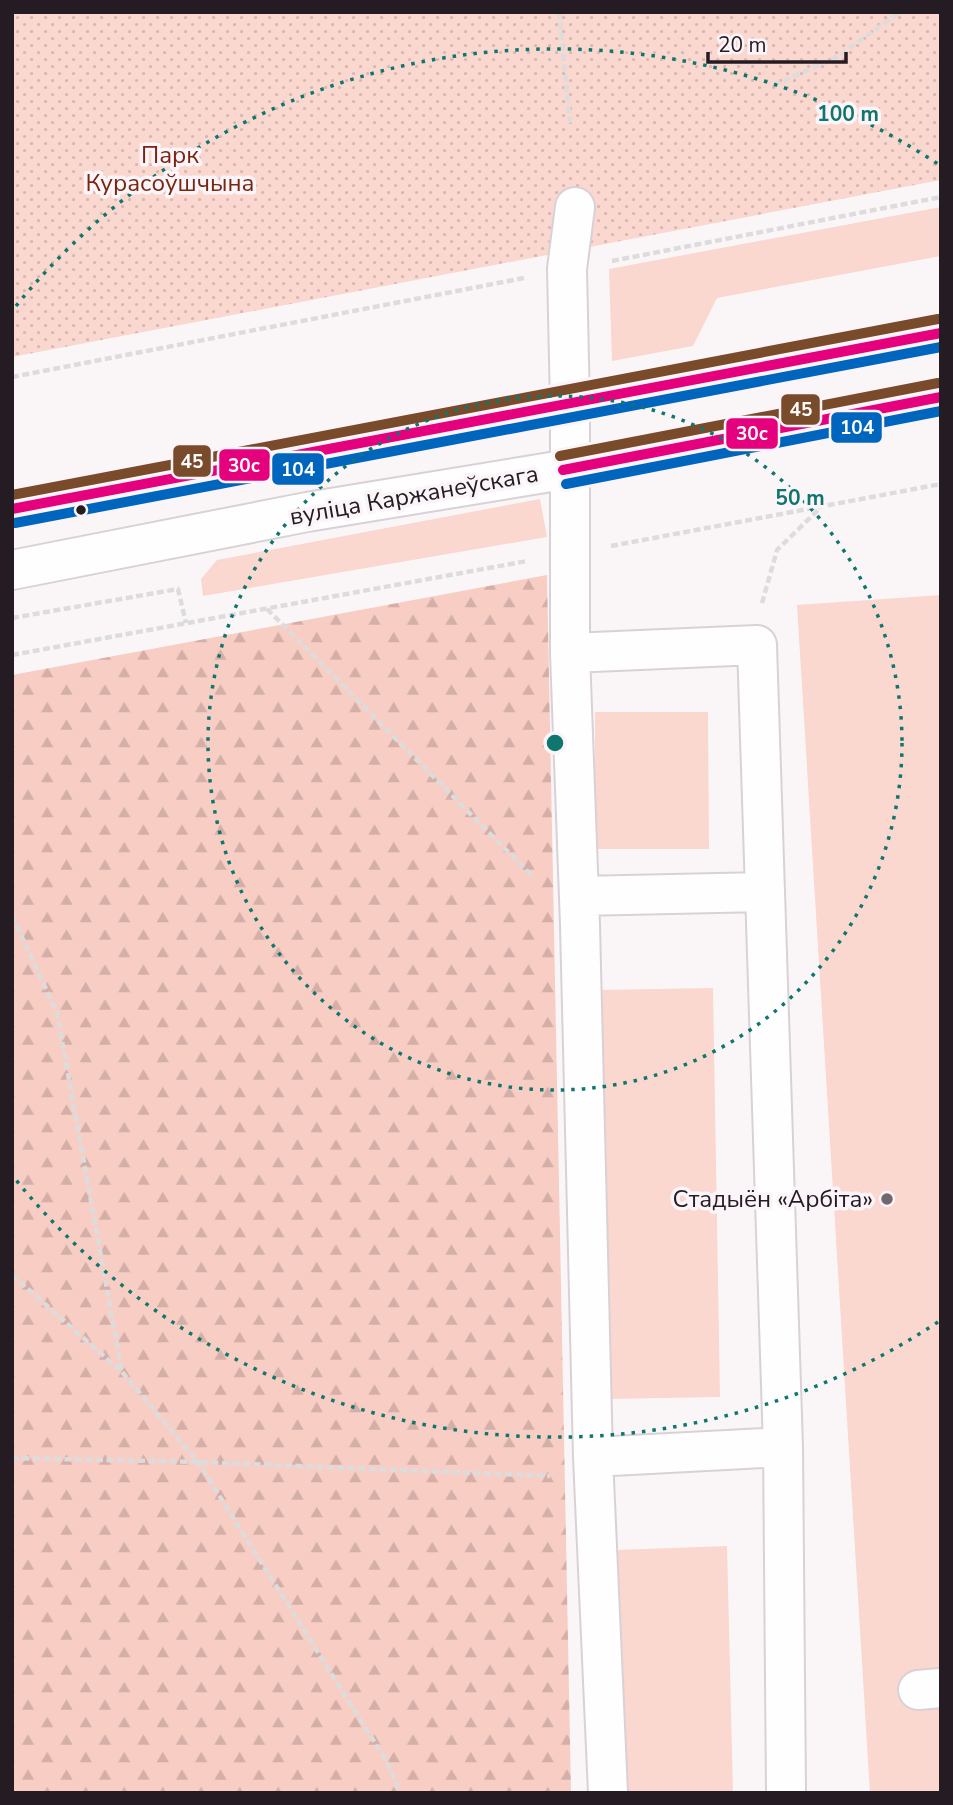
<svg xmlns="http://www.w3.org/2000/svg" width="953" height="1805" font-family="'Nunito Sans',sans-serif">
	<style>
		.grass { fill: #fad7cf }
		.forest { fill: url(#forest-firs) }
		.park { fill: url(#park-dots) }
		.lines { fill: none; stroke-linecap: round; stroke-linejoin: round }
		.minor-casing { stroke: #d9d1d6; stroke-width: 42 }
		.major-casing { stroke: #d9d1d6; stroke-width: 42 }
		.path { stroke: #dddcdd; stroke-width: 4.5; stroke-dasharray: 7 3.5; stroke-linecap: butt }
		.minor { stroke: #fefefe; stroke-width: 38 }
		.major { stroke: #fefefe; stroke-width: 38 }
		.bus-1-casing { stroke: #fbf5f9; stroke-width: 16 }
		.bus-2-casing { stroke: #fbf5f9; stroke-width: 16 }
		.bus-3-casing { stroke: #fbf5f9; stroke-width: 16 }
		.bus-1 { stroke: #e5007d; stroke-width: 10 }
		.bus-2 { stroke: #0065bd; stroke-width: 10 }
		.bus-3 { stroke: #7a4b2a; stroke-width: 10 }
		.ring { fill: none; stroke: #0f766e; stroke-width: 3.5; stroke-dasharray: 3.5 7 }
		.bus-dot { fill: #251b22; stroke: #fbf5f9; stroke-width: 2.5 }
		.poi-dot { fill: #70686d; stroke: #fbf5f9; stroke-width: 2.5 }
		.labels { text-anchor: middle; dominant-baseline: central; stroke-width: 7; stroke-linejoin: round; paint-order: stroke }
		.park-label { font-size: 24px; fill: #792611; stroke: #fbf5f9 }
		.street-label { font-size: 24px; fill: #251b22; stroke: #fbf5f9 }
		.poi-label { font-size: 24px; fill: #251b22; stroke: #fbf5f9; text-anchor: end }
		.centre { fill: #0f766e; stroke: #fbf5f9; stroke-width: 3.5 }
		.ring-label { font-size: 21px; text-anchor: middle; font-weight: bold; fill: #0f766e; stroke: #fbf5f9; stroke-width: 7; stroke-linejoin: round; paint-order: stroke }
		.line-badge { stroke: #fbf5f9; stroke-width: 2.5 }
		.badge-label { font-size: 19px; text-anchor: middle; font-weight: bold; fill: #fff }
	</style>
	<defs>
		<pattern id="forest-firs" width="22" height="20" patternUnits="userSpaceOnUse" patternTransform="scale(1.75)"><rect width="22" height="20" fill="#f7cdc4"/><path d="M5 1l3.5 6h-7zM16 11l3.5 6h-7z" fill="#d4afa8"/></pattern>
		<pattern id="park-dots" width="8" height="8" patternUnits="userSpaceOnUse" patternTransform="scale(1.75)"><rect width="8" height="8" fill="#fad7cf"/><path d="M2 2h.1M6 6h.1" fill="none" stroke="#d6b8b1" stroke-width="1.8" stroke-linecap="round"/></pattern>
	</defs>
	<rect width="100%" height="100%" fill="#faf6f8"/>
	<path class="grass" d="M941,207V256L717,298L693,346L612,361L609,269Z
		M540,499L547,537L203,596L201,579L217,560Z
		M941,595V1793H870L797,605Z
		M595,712H708L709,849H595Z
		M713,988L720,1397L606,1399L599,990Z
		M727,1546L733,1793H623L616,1550Z"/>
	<path class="forest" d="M547,575L571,1793H12V675Z"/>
	<path class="park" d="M12,12H941V180L12,357Z"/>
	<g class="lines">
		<defs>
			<path id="minor" d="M575,207L567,269L570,405V653L580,925L593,1457L608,1793
				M570,653L757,645L765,892
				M579,896L765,892L783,1447L786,1793
				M593,1457L783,1447
				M918,1690L941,1688"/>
			<path id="major" d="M12,509L941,333
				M12,570L307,512L569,469L941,397"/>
		</defs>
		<use href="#minor" class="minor-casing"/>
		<use href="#major" class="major-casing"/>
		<path class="path" d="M559,12L570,123
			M774,85L837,57L900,12
			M612,261L941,197
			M12,377L524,278
			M611,546L941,484
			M762,603L777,550L819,509
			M267,609L534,878
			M12,618L178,589L186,623
			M12,655L527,561
			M12,916L57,1013L122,1372
			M12,1275L122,1372L198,1462L387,1762L400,1793
			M12,1458L198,1462L550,1476"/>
		<use href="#minor" class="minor"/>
		<use href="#major" class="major"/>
		<defs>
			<path id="bus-1" d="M563,470L941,397
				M12,509L941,333"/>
			<path id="bus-2" d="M566,484L941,411
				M15,523L941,347"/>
			<path id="bus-3" d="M560,456L938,383
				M12,495L938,319"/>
		</defs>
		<use href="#bus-1" class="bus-1-casing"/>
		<use href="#bus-2" class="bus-2-casing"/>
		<use href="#bus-3" class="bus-3-casing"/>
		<use href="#bus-1" class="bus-1"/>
		<use href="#bus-2" class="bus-2"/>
		<use href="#bus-3" class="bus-3"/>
	</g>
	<g class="ring">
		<circle cx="555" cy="743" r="347"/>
		<path d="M938 1322A694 694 0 0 1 16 1180M16 306A694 694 0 0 1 938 164"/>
	</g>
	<circle class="bus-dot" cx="81" cy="510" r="6"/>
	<circle class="poi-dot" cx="887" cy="1199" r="7"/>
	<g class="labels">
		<g class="park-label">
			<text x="170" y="155">Парк<tspan x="170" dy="28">Курасоўшчына</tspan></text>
		</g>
		<g class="street-label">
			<text transform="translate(414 495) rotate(-10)">вуліца Каржанеўскага</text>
		</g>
		<g class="poi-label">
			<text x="873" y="1199">Стадыён «Арбіта»</text>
		</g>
	</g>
	<circle cx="555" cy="743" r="10" class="centre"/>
	<g class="ring-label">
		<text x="848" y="121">100 m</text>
		<text x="800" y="505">50 m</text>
	</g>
	<g class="line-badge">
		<rect x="780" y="393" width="41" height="33" rx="7" fill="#7a4b2a"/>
		<rect x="830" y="411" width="53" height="33" rx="7" fill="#0065bd"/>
		<rect x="725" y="417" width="54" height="33" rx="7" fill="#e5007d"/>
		<rect x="172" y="444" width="40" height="34" rx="7" fill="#7a4b2a"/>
		<rect x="218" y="448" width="53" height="34" rx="7" fill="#e5007d"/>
		<rect x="271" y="452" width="54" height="34" rx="7" fill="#0065bd"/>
	</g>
	<g class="badge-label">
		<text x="801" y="416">45</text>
		<text x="857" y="434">104</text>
		<text x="752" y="440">30с</text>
		<text x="192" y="468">45</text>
		<text x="244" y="472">30с</text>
		<text x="298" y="476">104</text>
	</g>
	<rect width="953" height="1805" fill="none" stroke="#251b22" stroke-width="28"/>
	<path d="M708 52v10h138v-10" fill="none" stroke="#251b22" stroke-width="3.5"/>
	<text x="718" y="52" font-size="21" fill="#251b22" stroke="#fbf5f9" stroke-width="5" paint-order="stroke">20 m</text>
</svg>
